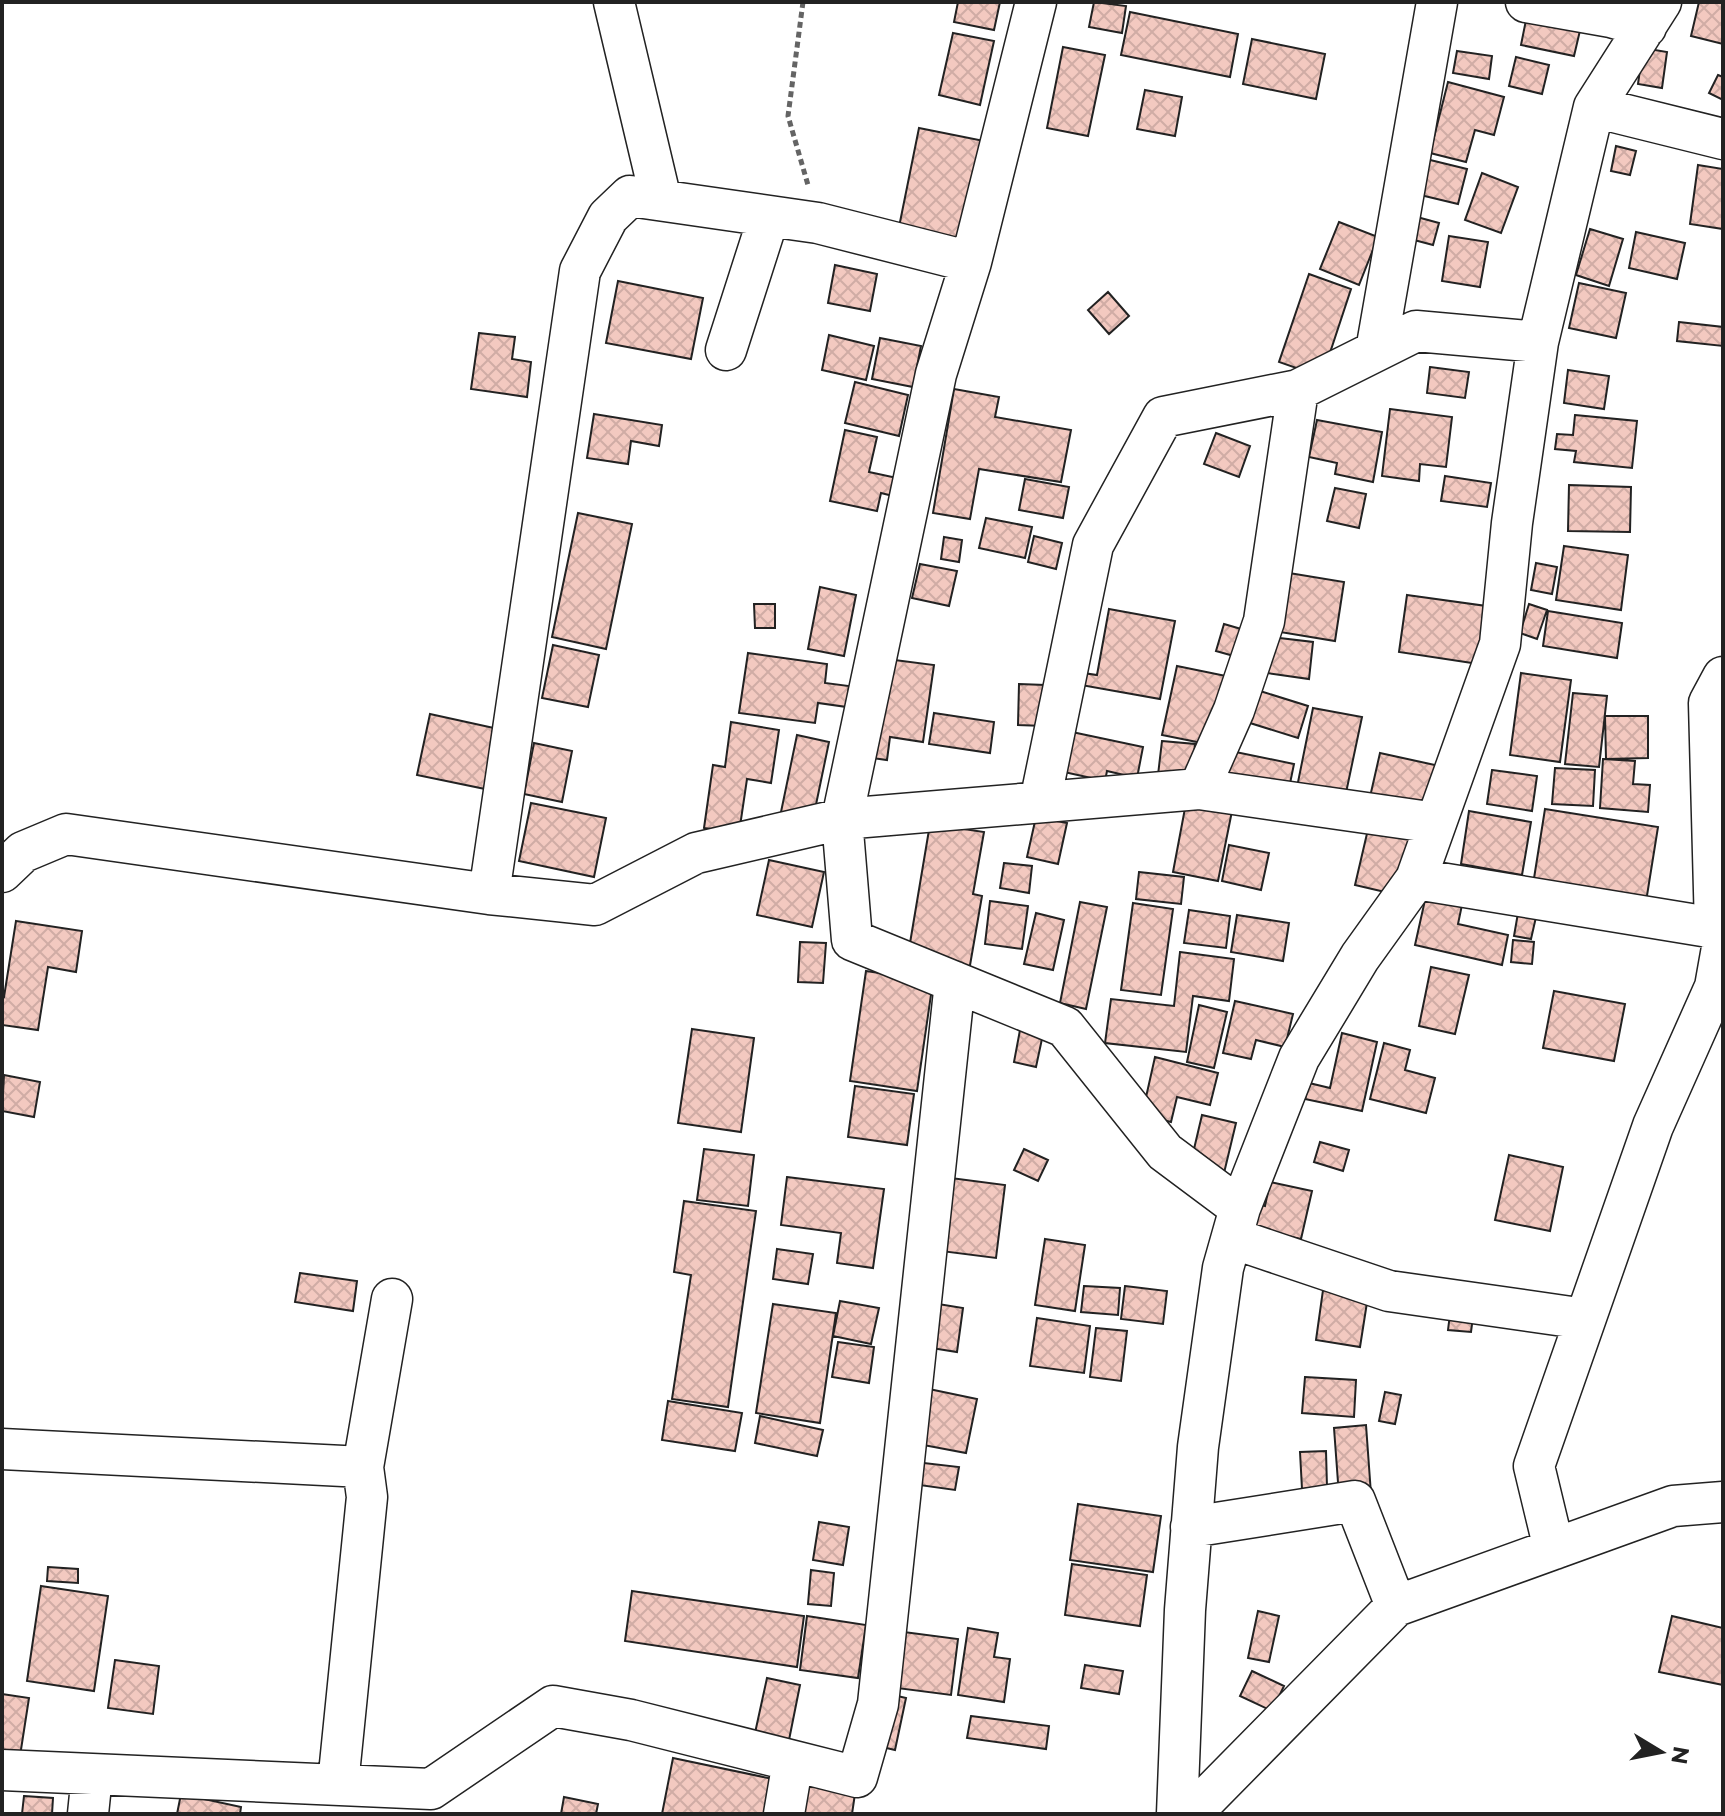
<svg xmlns="http://www.w3.org/2000/svg" width="1725" height="1816" font-family="Montserrat,sans-serif">
	<style>
		.building { fill: url(#building-cross-hatch); stroke: #222; stroke-width: 2 }
		.lines { fill: none; stroke-linecap: round; stroke-linejoin: round }
		.minor-casing { stroke: #222; stroke-width: 43 }
		.path { stroke: #646464; stroke-width: 5; stroke-dasharray: 6 4; stroke-linecap: butt }
		.minor { stroke: #fff; stroke-width: 40 }
	</style>
	<defs>
		<pattern id="building-cross-hatch" width="8" height="8" patternUnits="userSpaceOnUse" patternTransform="scale(2)"><rect width="8" height="8" fill="#f3c9c0"/><path d="M0 0l8 8M0 8l8-8" fill="none" stroke="#d0aca5"/></pattern>
	</defs>
	<rect width="100%" height="100%" fill="#fff"/>
	<path class="building" d="M958,2H1000L994,30L954,22Z
		M1094,2L1126,6L1122,33L1089,27Z
		M1699,2H1723V44L1691,36Z
		M1528,10L1582,22L1574,56L1521,45Z
		M1130,12L1238,34L1230,77L1121,55Z
		M953,33L994,41L980,105L939,95Z
		M1252,39L1325,54L1316,99L1243,84Z
		M1063,47L1105,55L1088,136L1047,128Z
		M1643,48L1667,52L1662,88L1638,84Z
		M1457,51L1492,56L1489,79L1453,73Z
		M1516,57L1549,65L1542,94L1509,86Z
		M1718,75L1723,77V100L1709,93Z
		M1448,82L1504,97L1494,135L1475,130L1466,162L1430,153Z
		M1145,90L1182,97L1175,136L1137,129Z
		M919,128L989,142L967,246L898,232Z
		M1616,146L1636,151L1630,175L1611,171Z
		M1422,158L1467,169L1458,204L1412,193Z
		M1698,165L1723,169V229L1690,224Z
		M1482,173L1518,187L1501,233L1465,220Z
		M1406,214L1439,223L1433,245L1399,236Z
		M1339,222L1378,237L1359,285L1320,269Z
		M1590,229L1623,239L1609,286L1576,275Z
		M1636,232L1685,243L1677,279L1629,268Z
		M1449,236L1488,242L1480,287L1442,281Z
		M835,265L877,274L870,311L828,303Z
		M1309,274L1351,289L1322,377L1279,362Z
		M618,281L703,298L691,359L606,343Z
		M1579,283L1626,293L1616,338L1569,328Z
		M1108,292L1129,316L1109,334L1088,310Z
		M1679,322L1723,327V346L1677,341Z
		M479,333L515,337L512,359L531,362L527,397L471,389Z
		M829,335L874,346L866,380L822,370Z
		M880,338L921,346L913,387L872,379Z
		M1430,367L1469,372L1465,398L1427,393Z
		M1568,370L1609,376L1604,409L1564,403Z
		M855,382L908,395L899,436L845,423Z
		M954,389L999,397L995,417L1071,430L1061,482L979,469L970,519L933,513Z
		M1390,409L1452,417L1446,467L1420,464L1419,481L1382,476Z
		M594,414L662,425L659,446L631,441L628,464L587,458Z
		M1575,415L1637,421L1632,468L1574,462L1576,451L1555,449L1557,434L1573,435Z
		M1317,420L1382,432L1373,482L1335,474L1337,463L1309,457Z
		M845,430L877,437L869,472L897,478L893,496L881,493L877,511L830,501Z
		M1216,433L1250,446L1239,477L1204,464Z
		M1445,476L1491,483L1487,507L1441,501Z
		M1025,479L1069,487L1063,518L1019,510Z
		M1569,485L1631,487L1630,532L1568,531Z
		M1335,488L1366,494L1359,528L1327,521Z
		M578,513L632,524L606,649L552,637Z
		M986,518L1032,527L1025,558L979,548Z
		M1034,536L1062,543L1056,569L1028,562Z
		M944,537L962,540L959,562L941,559Z
		M1564,546L1628,555L1621,610L1556,600Z
		M1536,563L1557,567L1552,594L1531,590Z
		M920,564L957,571L949,606L912,598Z
		M1283,572L1344,582L1335,641L1274,631Z
		M820,587L856,595L844,656L808,649Z
		M1407,595L1486,606L1492,666L1399,652Z
		M754,604H775V628H755Z
		M1529,604L1547,610L1537,639L1520,633Z
		M1109,609L1175,621L1160,699L1081,685L1083,673L1097,675Z
		M1548,611L1622,623L1617,658L1543,646Z
		M1224,624L1248,631L1241,658L1216,651Z
		M1271,637L1313,642L1309,679L1267,673Z
		M553,645L599,655L588,707L542,698Z
		M748,653L827,664L825,683L849,686L847,707L818,703L815,723L739,713Z
		M879,658L934,665L923,742L890,737L887,760L865,757Z
		M1177,666L1226,676L1212,745L1162,735Z
		M1521,673L1571,680L1560,762L1510,755Z
		M1019,684L1045,685L1044,726L1018,725Z
		M1260,691L1308,706L1298,738L1250,723Z
		M1573,693L1607,696L1599,767L1565,764Z
		M1313,708L1362,717L1343,807L1295,797Z
		M934,713L994,722L990,753L929,744Z
		M430,714L503,730L490,790L417,775Z
		M1605,716H1648V758L1606,759Z
		M731,722L779,730L771,783L747,779L739,833L704,828L713,765L725,767Z
		M1072,732L1143,747L1137,778L1107,771L1105,781L1064,772Z
		M797,735L829,742L813,819L781,812Z
		M1162,741L1195,744L1192,779L1158,775Z
		M534,743L572,751L562,802L524,794Z
		M1221,749L1294,764L1287,798L1214,784Z
		M1380,753L1444,767L1435,810L1370,797Z
		M1603,759L1635,761L1633,784L1650,785L1648,812L1600,808Z
		M1555,768L1595,770L1593,806L1552,804Z
		M1492,770L1537,776L1532,811L1487,804Z
		M531,803L606,818L594,877L519,861Z
		M1186,803L1232,811L1218,881L1173,872Z
		M1545,809L1658,827L1645,908L1532,891Z
		M1469,811L1531,822L1522,875L1461,864Z
		M1036,817L1067,823L1058,864L1027,857Z
		M930,824L984,832L973,894L982,896L969,971L907,961Z
		M1369,825L1412,834L1398,895L1355,885Z
		M1229,845L1269,853L1261,890L1222,881Z
		M769,860L824,872L812,927L757,915Z
		M1004,863L1032,866L1029,893L1000,888Z
		M1139,872L1184,877L1181,904L1136,899Z
		M1427,891L1463,900L1458,924L1508,935L1502,965L1415,945Z
		M990,901L1028,906L1022,949L985,944Z
		M1080,902L1107,907L1086,1009L1060,1003Z
		M1133,903L1173,909L1161,995L1121,990Z
		M1189,910L1230,916L1226,948L1184,943Z
		M1036,913L1064,920L1053,970L1024,964Z
		M1518,913L1536,917L1531,939L1514,936Z
		M1237,915L1289,923L1283,961L1231,952Z
		M16,921L82,931L76,972L48,967L38,1030L2,1025V996L4,997Z
		M1513,940L1534,942L1532,964L1511,962Z
		M800,942L826,943L823,983L798,982Z
		M1180,952L1234,959L1229,1001L1193,996L1186,1052L1105,1043L1111,999L1174,1006Z
		M1431,967L1469,975L1455,1034L1419,1026Z
		M866,971L933,981L917,1091L850,1081Z
		M1554,991L1625,1004L1614,1061L1543,1048Z
		M1235,1001L1293,1014L1285,1047L1256,1040L1251,1059L1223,1053Z
		M1199,1005L1227,1012L1214,1068L1187,1062Z
		M692,1029L754,1038L741,1132L678,1123Z
		M1020,1030L1043,1034L1036,1067L1014,1062Z
		M1342,1033L1377,1042L1362,1111L1305,1099L1309,1083L1330,1088Z
		M1384,1043L1410,1050L1405,1070L1435,1078L1426,1113L1370,1099Z
		M1155,1057L1218,1073L1210,1105L1177,1097L1171,1122L1142,1115Z
		M4,1075L40,1082L34,1117L2,1111Z
		M855,1086L914,1094L907,1145L848,1137Z
		M1202,1115L1236,1123L1224,1173L1190,1166Z
		M1320,1142L1349,1150L1343,1171L1314,1162Z
		M704,1149L754,1155L748,1206L697,1200Z
		M1024,1149L1048,1160L1038,1181L1014,1170Z
		M1509,1155L1563,1167L1550,1231L1495,1220Z
		M787,1177L884,1189L873,1268L837,1263L841,1233L781,1225Z
		M943,1177L1005,1185L996,1258L933,1250Z
		M1270,1182L1312,1191L1301,1239L1248,1227L1253,1203L1265,1206Z
		M684,1201L756,1211L728,1407L672,1399L691,1275L674,1272Z
		M1045,1239L1085,1245L1075,1311L1035,1305Z
		M777,1249L813,1254L808,1284L773,1279Z
		M300,1273L357,1281L353,1311L295,1302Z
		M1084,1286L1120,1288L1118,1315L1081,1312Z
		M1125,1286L1167,1291L1163,1324L1121,1319Z
		M1323,1290L1368,1296L1360,1347L1316,1340Z
		M840,1301L879,1308L871,1344L833,1336Z
		M932,1303L963,1308L957,1352L925,1347Z
		M773,1304L836,1313L820,1423L756,1413Z
		M1451,1306L1474,1309L1471,1332L1448,1330Z
		M1037,1318L1090,1326L1084,1373L1030,1366Z
		M1096,1328L1127,1331L1121,1381L1090,1377Z
		M838,1342L874,1347L869,1383L832,1377Z
		M1305,1377L1356,1380L1354,1417L1302,1413Z
		M929,1389L977,1399L966,1453L918,1444Z
		M1385,1392L1401,1395L1395,1424L1379,1421Z
		M668,1401L742,1413L735,1451L662,1440Z
		M760,1416L823,1430L817,1456L755,1443Z
		M1366,1425L1371,1494L1339,1496L1334,1428Z
		M1326,1451L1327,1487L1302,1489L1300,1452Z
		M915,1462L959,1467L955,1490L912,1484Z
		M1078,1504L1161,1516L1153,1572L1070,1560Z
		M819,1522L849,1527L843,1565L813,1560Z
		M1072,1564L1147,1575L1140,1626L1065,1615Z
		M48,1567L78,1569V1583L47,1581Z
		M811,1570L834,1573L831,1606L808,1604Z
		M41,1586L108,1596L94,1691L27,1681Z
		M632,1591L804,1616L797,1667L625,1641Z
		M1258,1611L1279,1616L1269,1662L1248,1658Z
		M807,1616L866,1625L858,1678L800,1670Z
		M1672,1616L1723,1628V1685L1659,1672Z
		M968,1628L998,1633L994,1657L1010,1659L1004,1702L958,1695Z
		M896,1631L958,1639L951,1695L889,1687Z
		M115,1660L159,1666L153,1714L108,1708Z
		M1085,1665L1123,1671L1119,1694L1081,1688Z
		M1252,1671L1284,1686L1272,1711L1240,1696Z
		M767,1678L800,1685L789,1740L755,1733Z
		M2,1694L29,1698L20,1756L2,1753Z
		M889,1694L906,1698L895,1750L878,1746Z
		M971,1716L1049,1726L1046,1749L967,1738Z
		M673,1758L773,1779L766,1814H662Z
		M809,1780L856,1787L852,1814H804Z
		M181,1794L241,1807L240,1814H177Z
		M24,1796L53,1798L52,1814H22Z
		M564,1797L598,1804L596,1814H561Z"/>
	<g class="lines">
		<defs>
			<path id="minor" d="M614,2L661,200
				M1036,2L971,262L936,374L842,819L1199,789L1436,823
				M1526,2L1611,17L1646,27
				M1594,107L1723,139
				M726,350L769,216
				M1376,351L1437,2
				M1199,789L1234,710L1264,621L1298,390
				M1040,802L1093,545L1163,417L1298,390L1416,331L1538,342
				M2,872L23,852L66,834L489,894L595,905L696,853L842,819L852,940L1065,1027L1165,1152L1240,1208
				M1416,879L1715,928
				M489,894L580,271L608,217L630,196L818,223L971,262
				M1232,1238L1389,1291L1585,1319
				M2,1449L363,1467
				M1191,1527L1355,1501L1396,1606
				M1554,1549L1534,1466L1653,1126L1715,987L1723,942L1715,928L1709,703L1723,677
				M2,1770L431,1789L553,1706L631,1720L857,1777L878,1704L955,982
				M338,1784L367,1497L363,1467L392,1299
				M88,1814L92,1775
				M784,1814L793,1761
				M1177,1814L1185,1610L1198,1447L1223,1268L1240,1208L1299,1058L1360,957L1416,879L1500,644L1512,523L1538,342L1594,107L1661,2
				M1191,1814L1396,1606L1673,1506L1723,1502"/>
		</defs>
		<use href="#minor" class="minor-casing"/>
		<path class="path" d="M803,2L788,116L808,185"/>
		<use href="#minor" class="minor"/>
	</g>
	<rect width="1725" height="1816" fill="none" stroke="#222222" stroke-width="8"/>
	<g transform="translate(1661 1752) rotate(100)" stroke="#ffffff" stroke-width="6" paint-order="stroke">
	<path d="M0-6L14 30L0 20L-14 30Z" fill="#222222"/>
	<text y="-12" font-size="22" font-weight="bold" text-anchor="middle" fill="#222222">N</text>
	</g>
</svg>
